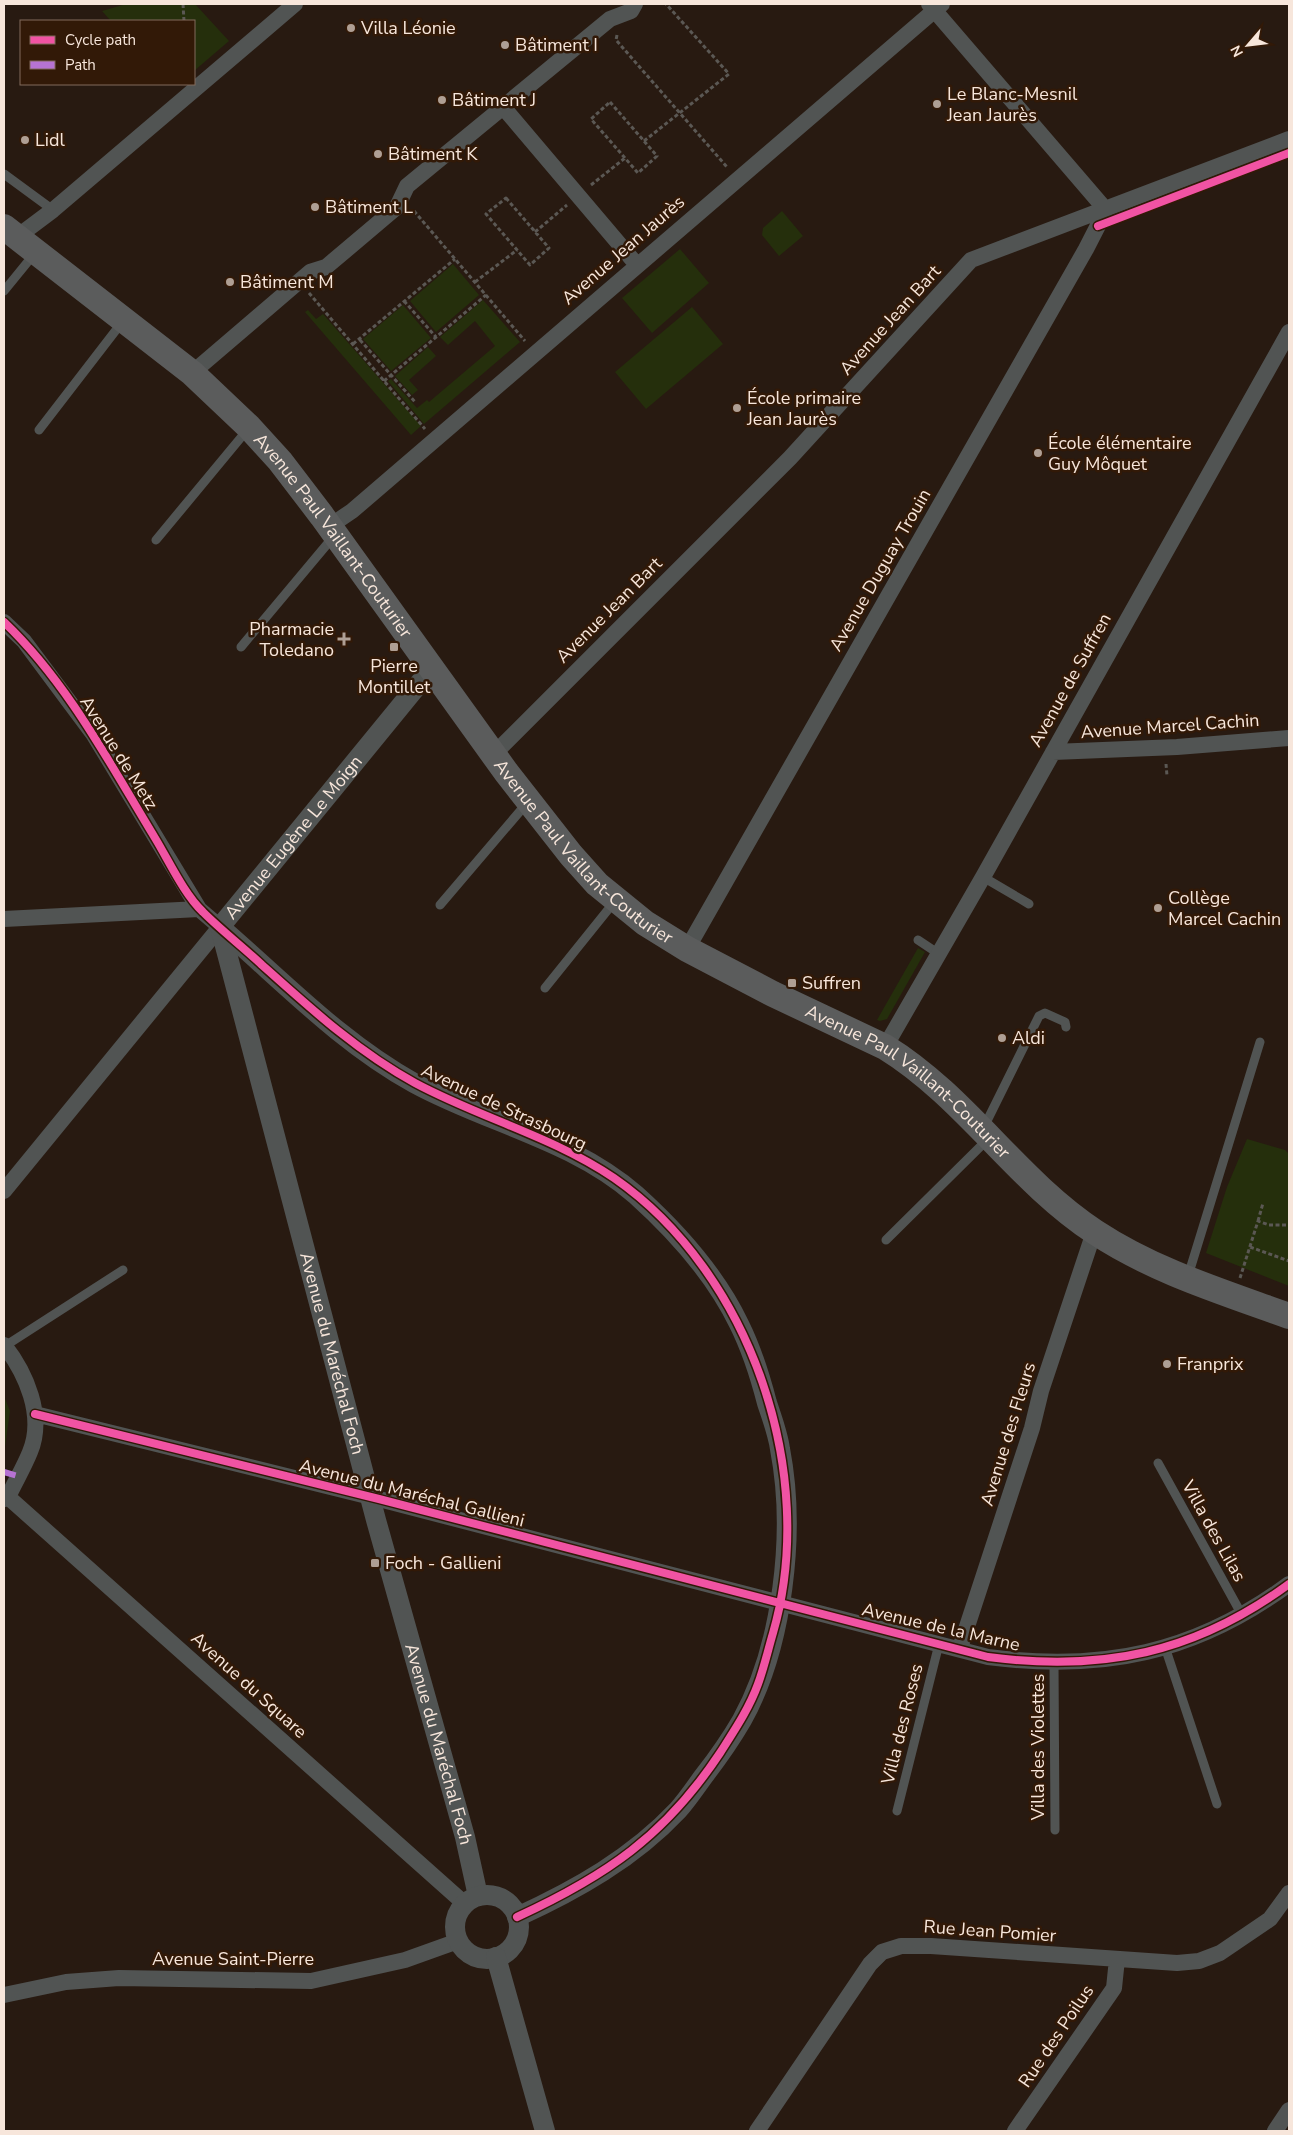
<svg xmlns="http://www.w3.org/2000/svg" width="1293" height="2135" font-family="'Nunito Sans',sans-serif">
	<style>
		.green { fill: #252f0c }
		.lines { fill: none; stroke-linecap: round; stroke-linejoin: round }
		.path { stroke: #5b5854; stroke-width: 3; stroke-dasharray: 4 2.5; stroke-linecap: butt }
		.service { stroke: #515453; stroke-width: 9 }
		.minor { stroke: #515453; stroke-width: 16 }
		.tertiary { stroke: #515453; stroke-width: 20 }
		.primary { stroke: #5b5c5c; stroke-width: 26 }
		.quiet { stroke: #b673d3; stroke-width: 6; stroke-dasharray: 12 6; stroke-linecap: butt }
		.cycleway-casing { stroke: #321907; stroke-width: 11 }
		.cycleway { stroke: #f153a3; stroke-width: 8 }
		.poi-dot { fill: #af9f94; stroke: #321907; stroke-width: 2 }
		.labels { text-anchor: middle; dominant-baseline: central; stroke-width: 5; stroke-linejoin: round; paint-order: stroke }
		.poi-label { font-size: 18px; fill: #f7e6db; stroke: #321907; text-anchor: start }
		.street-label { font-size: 18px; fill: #f7e6db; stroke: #321907 }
	</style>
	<rect width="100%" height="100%" fill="#281a11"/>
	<path class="green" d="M126,4H195L229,41L194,71V21H111L102,11Z
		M782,211L803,236L779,256L762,235L763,228Z
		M680,249L709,283L652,333L622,298Z
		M453,264L479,295L436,332L410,301Z
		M483,300L520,342L424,424L388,381L391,379L417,408L427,400L429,402L495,346L475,321L448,345L440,337Z
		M403,305L431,338L391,371L363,339Z
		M692,307L723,344L646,409L615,372Z
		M308,310L316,319L323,314L421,426L411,435L305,312Z
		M428,347L436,356L409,380L418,390L412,395L395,376Z
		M918,948L925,952L887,1019L880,1021L877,1020Z
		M1247,1139L1285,1150L1289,1154V1286L1206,1253L1227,1187Z
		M4,1396L10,1411L4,1454Z"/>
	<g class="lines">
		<path class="path" d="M183,4L184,21
			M617,35L616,40L727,167
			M610,102L657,156L638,173L591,119Z
			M644,141L729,74L666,4
			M591,185L625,158
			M506,198L549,248L530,265L486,214Z
			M414,211L525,341
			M535,232L567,205
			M475,282L517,250
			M309,293L425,429
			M404,301L436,337
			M360,340L415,402
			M353,344L455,259
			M384,381L486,295
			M1166,764L1167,776
			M1258,1221L1263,1203
			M1250,1247L1289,1261
			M1240,1278L1258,1221L1269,1225H1289"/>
		<path class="service" d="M4,174L53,210
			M4,291L35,253
			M39,430L123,321
			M156,540L248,429
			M241,647L334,536
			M983,877L1029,904
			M440,905L527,803
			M918,940L939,954
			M545,988L615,901
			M983,1129L1039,1016L1045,1013L1065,1022L1066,1027
			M886,1240L989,1138
			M1188,1276L1260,1042
			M5,1346L123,1270
			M1158,1463L1242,1615
			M1165,1647L1217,1804
			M1054,1663L1055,1830
			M897,1811L939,1644"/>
		<path class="minor" d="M929,4L1106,210
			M503,107L637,265
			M17,237L53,210L295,4
			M192,373L310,272L326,267L397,207L407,186L610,19L631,11L635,4
			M330,526L352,511L942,4
			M4,622L24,641L94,735L199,909L220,927L4,1191
			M1053,752L1177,747L1289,738
			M494,754L790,458L971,260L1289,139
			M4,919L199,909
			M687,949L1086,249L1106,210
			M885,1047L983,877L1289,332
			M4,1345C26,1373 45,1416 30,1452C24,1467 15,1482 8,1497L4,1499
			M35,1414L379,1499L988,1657C1103,1672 1195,1653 1289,1584
			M8,1497L465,1904
			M960,1648L1032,1428L1041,1391L1094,1232
			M4,1995L66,1982L119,1978L311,1981L405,1960L458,1941
			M757,2131L870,1964L882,1952L901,1946H931L1177,1963L1199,1961L1220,1953L1270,1919L1289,1893
			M1015,2131L1114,1988L1117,1959
			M1275,2131L1289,2110"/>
		<g class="tertiary">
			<path d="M220,927C283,981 340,1042 414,1083C487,1123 572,1139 636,1195C677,1232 715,1274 739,1324C752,1350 760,1376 767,1403C772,1418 778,1434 780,1449C796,1532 783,1646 742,1720C731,1739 717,1759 703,1777C695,1788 687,1800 678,1810C633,1858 576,1890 517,1917"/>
			<path id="s1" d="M220,927L376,1520L465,1837L478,1896"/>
			<path id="s2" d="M220,927L431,669"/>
			<circle cx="487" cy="1927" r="32"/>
			<path d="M496,1957L545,2131"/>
		</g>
		<path class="primary" id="s3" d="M4,227L192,373L249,427L280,461L322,516L506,772L571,855L597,884L645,923L687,949L773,994L885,1047C966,1097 1016,1180 1095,1232C1154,1271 1223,1292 1289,1316"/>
		<path class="quiet" d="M4,1472L18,1476"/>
		<defs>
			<path id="cycleway" d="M1098,226L1289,153
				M4,622C68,683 110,764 155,838C169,861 184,894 203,912C222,931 243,947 262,965C310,1008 358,1052 415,1083C480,1118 552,1136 614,1178C751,1273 819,1474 773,1633C768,1650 764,1668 758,1684C749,1709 734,1731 720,1753C665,1836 606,1876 517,1917
				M35,1414L379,1499L988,1657C1103,1672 1195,1653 1289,1584"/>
		</defs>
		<use href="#cycleway" class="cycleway-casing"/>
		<use href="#cycleway" class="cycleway"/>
	</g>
	<g class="poi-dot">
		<circle cx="351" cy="28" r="5"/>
		<circle cx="505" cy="45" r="5"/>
		<circle cx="442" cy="100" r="5"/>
		<circle cx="937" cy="104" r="5"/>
		<circle cx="25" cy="140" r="5"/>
		<circle cx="378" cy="154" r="5"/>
		<circle cx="315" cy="207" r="5"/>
		<circle cx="230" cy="282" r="5"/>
		<circle cx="737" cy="408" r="5"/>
		<circle cx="1038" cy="453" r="5"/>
		<path d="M341.5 631.5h5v5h5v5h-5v5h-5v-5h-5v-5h5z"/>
		<rect x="389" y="642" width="10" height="10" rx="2.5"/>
		<circle cx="1158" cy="908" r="5"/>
		<rect x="787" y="978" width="10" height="10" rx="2.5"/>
		<circle cx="1002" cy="1038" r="5"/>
		<circle cx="1167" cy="1364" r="5"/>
		<rect x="370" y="1558" width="10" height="10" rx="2.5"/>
	</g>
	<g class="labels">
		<g class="poi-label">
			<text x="361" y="28">Villa Léonie</text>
			<text x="515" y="45">Bâtiment I</text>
			<text x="947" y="94">Le Blanc-Mesnil<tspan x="947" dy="21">Jean Jaurès</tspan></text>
			<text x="452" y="100">Bâtiment J</text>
			<text x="35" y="140">Lidl</text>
			<text x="388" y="154">Bâtiment K</text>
			<text x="325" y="207">Bâtiment L</text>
			<text x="240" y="282">Bâtiment M</text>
			<text x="747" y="398">École primaire<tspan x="747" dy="21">Jean Jaurès</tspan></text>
			<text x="1048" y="443">École élémentaire<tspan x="1048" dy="21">Guy Môquet</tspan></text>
			<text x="334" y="629" text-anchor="end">Pharmacie<tspan x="334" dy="21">Toledano</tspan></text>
			<text x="394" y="666" text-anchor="middle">Pierre<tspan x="394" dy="21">Montillet</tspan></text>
			<text x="1168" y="898">Collège<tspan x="1168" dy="21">Marcel Cachin</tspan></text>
			<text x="802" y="983">Suffren</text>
			<text x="1012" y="1038">Aldi</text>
			<text x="1177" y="1364">Franprix</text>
			<text x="385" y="1563">Foch - Gallieni</text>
		</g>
		<g class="street-label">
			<text transform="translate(623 250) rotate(-41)">Avenue Jean Jaurès</text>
			<text transform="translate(890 320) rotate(-48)">Avenue Jean Bart</text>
			<text stroke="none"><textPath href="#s3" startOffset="454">Avenue Paul Vaillant-Couturier</textPath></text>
			<text transform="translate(880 570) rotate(-60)">Avenue Duguay Trouin</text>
			<text transform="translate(609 610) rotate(-45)">Avenue Jean Bart</text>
			<text transform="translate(1070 680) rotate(-61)">Avenue de Suffren</text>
			<text transform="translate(1170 726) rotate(-4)">Avenue Marcel Cachin</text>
			<text transform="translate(119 753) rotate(58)">Avenue de Metz</text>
			<text stroke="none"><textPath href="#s2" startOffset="116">Avenue Eugène Le Moign</textPath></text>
			<text stroke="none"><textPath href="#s3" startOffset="859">Avenue Paul Vaillant-Couturier</textPath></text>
			<text stroke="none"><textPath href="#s3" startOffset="1262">Avenue Paul Vaillant-Couturier</textPath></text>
			<text transform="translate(504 1107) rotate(25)">Avenue de Strasbourg</text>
			<text stroke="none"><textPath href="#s1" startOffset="441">Avenue du Maréchal Foch</textPath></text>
			<text transform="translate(1008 1434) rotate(-73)">Avenue des Fleurs</text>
			<text transform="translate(412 1493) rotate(14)">Avenue du Maréchal Gallieni</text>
			<text transform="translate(1214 1531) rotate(61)">Villa des Lilas</text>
			<text transform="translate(941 1627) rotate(13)">Avenue de la Marne</text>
			<text transform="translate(249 1685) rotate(42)">Avenue du Square</text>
			<text transform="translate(902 1724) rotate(-76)">Villa des Roses</text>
			<text stroke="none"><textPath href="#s1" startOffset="846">Avenue du Maréchal Foch</textPath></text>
			<text transform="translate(1038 1747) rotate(-90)">Villa des Violettes</text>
			<text transform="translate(990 1931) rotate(4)">Rue Jean Pomier</text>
			<text x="233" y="1959">Avenue Saint-Pierre</text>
			<text transform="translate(1056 2036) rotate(-56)">Rue des Poilus</text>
		</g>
	</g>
	<rect width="1293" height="2135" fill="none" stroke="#f7e6db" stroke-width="10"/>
	<rect x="20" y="20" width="175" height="65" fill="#321907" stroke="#816b5c"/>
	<rect x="30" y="36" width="25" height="8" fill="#f153a3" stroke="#816b5c"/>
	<text x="65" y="45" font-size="15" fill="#f7e6db">Cycle path</text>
	<rect x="30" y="61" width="25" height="8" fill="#b673d3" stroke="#816b5c"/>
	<text x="65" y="70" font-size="15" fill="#f7e6db">Path</text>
	<g transform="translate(1248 45) rotate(242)" stroke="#321907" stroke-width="4" paint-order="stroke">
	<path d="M0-4L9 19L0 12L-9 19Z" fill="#f7e6db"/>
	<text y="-8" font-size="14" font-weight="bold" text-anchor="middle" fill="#f7e6db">N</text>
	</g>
</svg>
